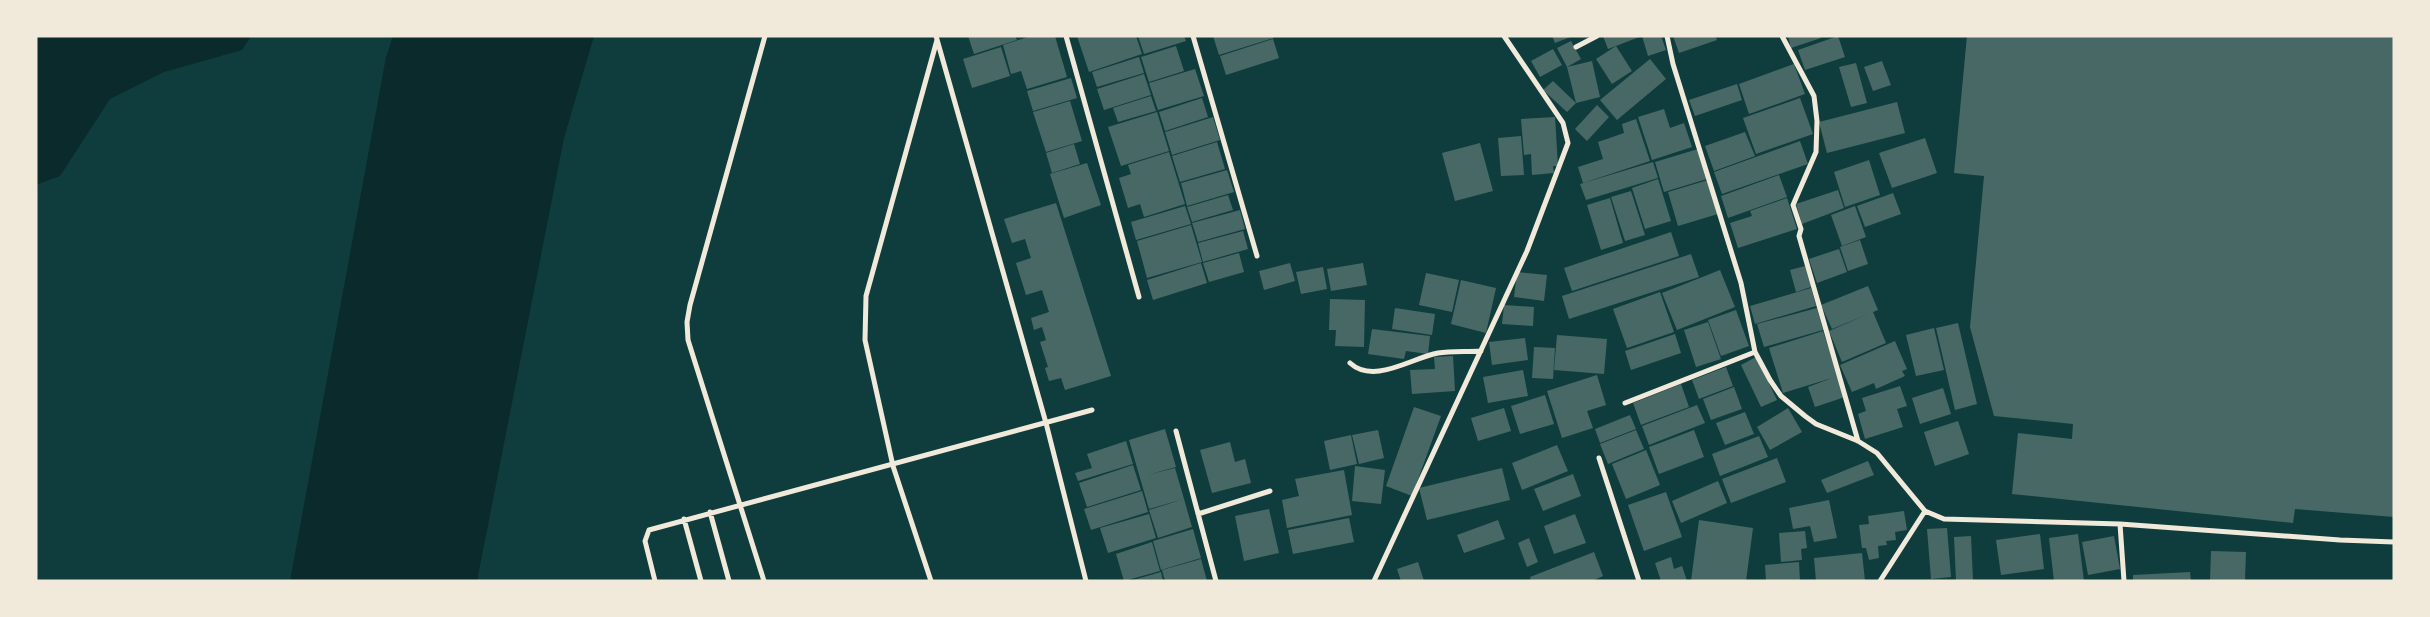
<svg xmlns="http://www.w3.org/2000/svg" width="2430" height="617" font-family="'PT Serif',serif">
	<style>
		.water { fill: #0a2a2b }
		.building { fill: #486865 }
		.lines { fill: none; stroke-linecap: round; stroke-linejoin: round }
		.minor { stroke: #f1e9da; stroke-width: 5 }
	</style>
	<rect width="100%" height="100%" fill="#0f3d3e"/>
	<path class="water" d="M36,36H251L242,50L164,72L110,99L60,176L36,185Z
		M393,36H594L564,138L477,581H290L386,57Z"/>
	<path class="building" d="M968,36H1015L1017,40L974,54Z
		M1031,36H1055L1067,77L1027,89L1021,71L1011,74L1003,45Z
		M1077,36H1136L1142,54L1089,72Z
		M1138,36H1184L1186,41L1144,54Z
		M1213,36H1273L1274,38L1219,55Z
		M1552,36H1573L1555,43Z
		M1603,36H1642L1608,49Z
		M1642,36H1661L1666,50L1648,56Z
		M1673,36H1715L1717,40L1679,53Z
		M1788,36H1820L1821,38L1791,48Z
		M1838,36L1845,57L1805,70L1798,50Z
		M1967,36H2394V517L2295,509L2293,523L2012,494L2018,433L2072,439L2073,424L1994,416L1970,327L1984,176L1954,173Z
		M1273,39L1279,58L1226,75L1220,56Z
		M1571,41L1581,59L1567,67L1557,48Z
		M1176,46L1184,71L1149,82L1141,57Z
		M1616,46L1632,71L1612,84L1596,59Z
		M1001,47L1010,76L972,88L963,59Z
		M1553,49L1562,65L1540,77L1531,61Z
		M1139,57L1144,73L1097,87L1092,72Z
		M1650,59L1666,79L1617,120L1600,100Z
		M1592,61L1600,97L1576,103L1567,67Z
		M1882,61L1891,85L1873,91L1864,67Z
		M1856,63L1867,103L1851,107L1839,67Z
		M1794,64L1805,94L1749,114L1739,84Z
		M1195,69L1204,96L1158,110L1149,83Z
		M1144,74L1151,95L1104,110L1097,89Z
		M1071,78L1077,98L1033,111L1027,91Z
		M1553,81L1576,103L1567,112L1543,90Z
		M1737,84L1742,100L1695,116L1689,100Z
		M1151,96L1156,111L1118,122L1113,108Z
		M1202,98L1208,117L1165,131L1159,112Z
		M1800,98L1813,134L1756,154L1743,118Z
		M1070,101L1082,141L1046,152L1033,112Z
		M1897,102L1905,133L1827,153L1819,122Z
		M1597,105L1609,117L1587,141L1575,129Z
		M1664,109L1670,128L1684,123L1692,147L1652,160L1638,117Z
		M1157,112L1169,151L1121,166L1108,127Z
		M1213,117L1220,140L1172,155L1165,132Z
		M1555,117L1558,166H1553L1554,173L1532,175L1531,154L1524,155L1521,119Z
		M1636,119L1650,161L1583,183L1578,167L1603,159L1598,142L1624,133L1622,124Z
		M1745,132L1755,156L1714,171L1705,146Z
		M1521,136L1524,175L1501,176L1498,138Z
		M1925,138L1937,173L1892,188L1879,153Z
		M1800,141L1808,164L1722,194L1714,172Z
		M1217,142L1225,169L1180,182L1172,156Z
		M1480,143L1493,191L1455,201L1442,153Z
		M1074,144L1080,164L1052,173L1046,153Z
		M1698,149L1707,179L1664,192L1655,162Z
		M1169,152L1185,204L1144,217L1140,204L1128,208L1119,178L1131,174L1128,165Z
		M1869,160L1880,195L1845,207L1834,172Z
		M1653,162L1658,178L1586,200L1580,184Z
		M1087,163L1101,205L1064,218L1050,174Z
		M1227,170L1234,192L1187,206L1181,183Z
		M1779,175L1787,197L1728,218L1721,196Z
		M1658,179L1671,221L1645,229L1632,188Z
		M1708,180L1718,214L1678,226L1668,192Z
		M1838,190L1844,208L1802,224L1796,204Z
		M1631,191L1645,235L1625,241L1611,197Z
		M1893,193L1901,214L1865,227L1857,206Z
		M1228,195L1233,210L1192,222L1187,207Z
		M1610,198L1623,243L1601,250L1587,205Z
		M1787,198L1797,229L1738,248L1730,223L1752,216L1750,211Z
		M1056,203L1111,376L1065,390L1061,378L1049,381L1045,368L1048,367L1040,342L1046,340L1042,327L1034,330L1031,318L1049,312L1042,290L1026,295L1016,263L1031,258L1025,239L1012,243L1004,219Z
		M1185,206L1191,224L1136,240L1131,222Z
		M1855,206L1866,237L1842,246L1831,215Z
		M1240,210L1245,229L1198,242L1192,223Z
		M1191,225L1202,262L1147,278L1137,241Z
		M1243,231L1248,249L1203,262L1198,243Z
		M1671,232L1679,256L1572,291L1564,268Z
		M1860,240L1868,264L1848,271L1840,247Z
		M1839,249L1847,272L1817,283L1809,259Z
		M1239,253L1244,272L1209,282L1203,263Z
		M1691,254L1699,277L1569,319L1562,296Z
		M1201,263L1207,283L1153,300L1147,280Z
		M1290,263L1295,281L1264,290L1259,271Z
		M1363,263L1367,285L1331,291L1327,269Z
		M1805,266L1811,287L1796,292L1790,270Z
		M1323,267L1327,289L1301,294L1296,272Z
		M1720,270L1735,307L1677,330L1662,293Z
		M1517,272L1547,275L1544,301L1514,297Z
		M1426,273L1459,280L1452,312L1419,305Z
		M1461,280L1496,288L1486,333L1451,324Z
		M1868,286L1878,310L1832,329L1821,305Z
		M1811,288L1816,306L1755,324L1750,306Z
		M1660,292L1674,332L1627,348L1613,309Z
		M1330,299L1365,300L1364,347L1335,346L1336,330H1329Z
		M1504,305L1534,307L1533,326L1502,324Z
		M1395,308L1435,314L1432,335L1392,329Z
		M1817,308L1823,330L1764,347L1757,324Z
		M1736,310L1749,346L1721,356L1708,320Z
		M1873,312L1886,343L1842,362L1829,331Z
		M1708,322L1721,359L1696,367L1684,330Z
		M1958,323L1977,404L1955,410L1936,328Z
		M1934,328L1944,370L1916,376L1906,335Z
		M1372,329L1430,336L1428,354L1406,351L1404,359L1368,354Z
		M1823,331L1845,397L1815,407L1808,387L1832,378L1783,393L1769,348Z
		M1675,334L1681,353L1631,370L1625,351Z
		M1557,335L1607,339L1604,374L1554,370Z
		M1525,338L1528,360L1492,365L1489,342Z
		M1895,341L1907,369L1902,371L1905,376L1876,389L1874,383L1852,392L1840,365Z
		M1534,347L1555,348L1553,379L1532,378Z
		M1453,356L1455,391L1412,394L1410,370L1435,369L1434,357Z
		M1756,357L1777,400L1761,407L1741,365Z
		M1726,367L1733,386L1699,399L1692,380Z
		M1523,370L1528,396L1488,403L1483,377Z
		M1597,375L1606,405L1587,411L1593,428L1562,438L1547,391Z
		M1681,384L1689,407L1641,425L1633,403Z
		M1900,386L1907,406L1897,409L1903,427L1865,439L1858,414L1866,411L1862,398Z
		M1734,387L1742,409L1711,420L1703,399Z
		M1943,388L1951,414L1920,424L1912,398Z
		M1545,395L1554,424L1520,434L1511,406Z
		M1697,405L1705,423L1649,445L1642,426Z
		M1414,407L1441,416L1412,496L1386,486Z
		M1504,408L1511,431L1478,441L1471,418Z
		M1788,408L1802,432L1770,450L1757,427Z
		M1745,412L1754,434L1725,445L1716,423Z
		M1630,415L1636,429L1600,443L1595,429Z
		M1958,421L1969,454L1935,466L1924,432Z
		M1165,429L1176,467L1147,475L1175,468L1184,499L1149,509L1129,440Z
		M1378,430L1384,458L1359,464L1352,435Z
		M1636,430L1644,449L1608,464L1600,444Z
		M1694,430L1704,457L1659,474L1649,447Z
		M1351,435L1357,464L1330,470L1324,441Z
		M1759,436L1768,457L1720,476L1712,454Z
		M1126,441L1133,464L1078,481L1075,473L1092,468L1087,454Z
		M1230,442L1235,462L1245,459L1251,483L1212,493L1200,450Z
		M1557,445L1568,471L1522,490L1512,463Z
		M1646,450L1660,485L1626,499L1612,464Z
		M1777,458L1786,482L1731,503L1722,479Z
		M1868,461L1874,475L1827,493L1821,480Z
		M1133,465L1141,490L1087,507L1079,483Z
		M1355,466L1385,470L1381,504L1352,501Z
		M1502,468L1510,500L1427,520L1419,488Z
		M1344,470L1352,515L1287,528L1282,500L1299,496L1295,479Z
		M1573,474L1581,496L1543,511L1534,489Z
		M1718,481L1727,503L1681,523L1672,501Z
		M1142,491L1148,512L1091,530L1084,509Z
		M1666,492L1682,537L1644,551L1628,505Z
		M1184,499L1192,527L1158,538L1149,510Z
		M1829,500L1837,538L1814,542L1810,526L1793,529L1789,508Z
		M1269,509L1279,553L1244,561L1235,516Z
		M1904,511L1907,530L1895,532L1896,540L1886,541L1887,545L1878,546L1879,558L1869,560L1866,548H1862L1859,525L1869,524L1868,516Z
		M1149,514L1156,538L1108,553L1100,528Z
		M1575,514L1586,543L1554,554L1544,526Z
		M1349,518L1354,542L1293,554L1288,530Z
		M1498,520L1505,539L1464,553L1457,535Z
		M1699,520L1753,528L1746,581H1691Z
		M1947,528L1951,577L1931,579L1927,529Z
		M1193,529L1201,558L1161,570L1153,541Z
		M1805,531L1807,548L1801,549L1802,560L1781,562L1779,533Z
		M2040,534L2044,569L2001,575L1996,540Z
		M2078,534L2084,581H2054L2049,538Z
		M1971,536L1973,580H1956L1954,537Z
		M2114,536L2120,569L2088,575L2082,542Z
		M1529,538L1538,562L1527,567L1518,543Z
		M1152,542L1160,571L1124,581L1116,554Z
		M2211,551L2246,552L2245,581H2210Z
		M1594,552L1603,576L1592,581H1531L1530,577Z
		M1862,553L1865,581H1816L1814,558Z
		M1671,557L1674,569L1682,566L1687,581H1661L1655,563Z
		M1201,559L1207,581H1165L1162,570Z
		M1418,562L1424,581H1401L1397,569Z
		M1799,562L1800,581H1766L1765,565Z
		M1161,572L1163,581H1133V580Z
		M2190,572L2191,581H2133V575Z"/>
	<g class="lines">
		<path class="minor" d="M936,36L1046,423L1086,581
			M1066,36L1139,297
			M1193,36L1257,256
			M1667,36L1673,64L1741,283L1755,352L1770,380L1781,396L1805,416L1816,424L1858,441L1877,453L1925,511L1944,519L2120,524L2340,540L2394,542
			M1782,36L1814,96L1817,121L1816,152L1793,205L1801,229L1799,236L1858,441
			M1576,47L1597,36
			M1350,363C1374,385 1411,358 1438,353C1451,351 1467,352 1481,351
			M1625,403L1755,352
			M1176,431L1216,581
			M1599,458L1639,581
			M710,512L729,581
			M1198,514L1270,491
			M684,519L701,581
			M2120,524L2124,581
			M655,581L645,541L649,530L1092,410
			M764,581L688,340L687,322L690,305L765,36
			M931,581L893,466L865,340L866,296L937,40
			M1374,581L1527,251L1568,143L1563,123L1504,36
			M1880,581L1925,511"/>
	</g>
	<rect width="2430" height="617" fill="none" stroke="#f1e9da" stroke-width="75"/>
</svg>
